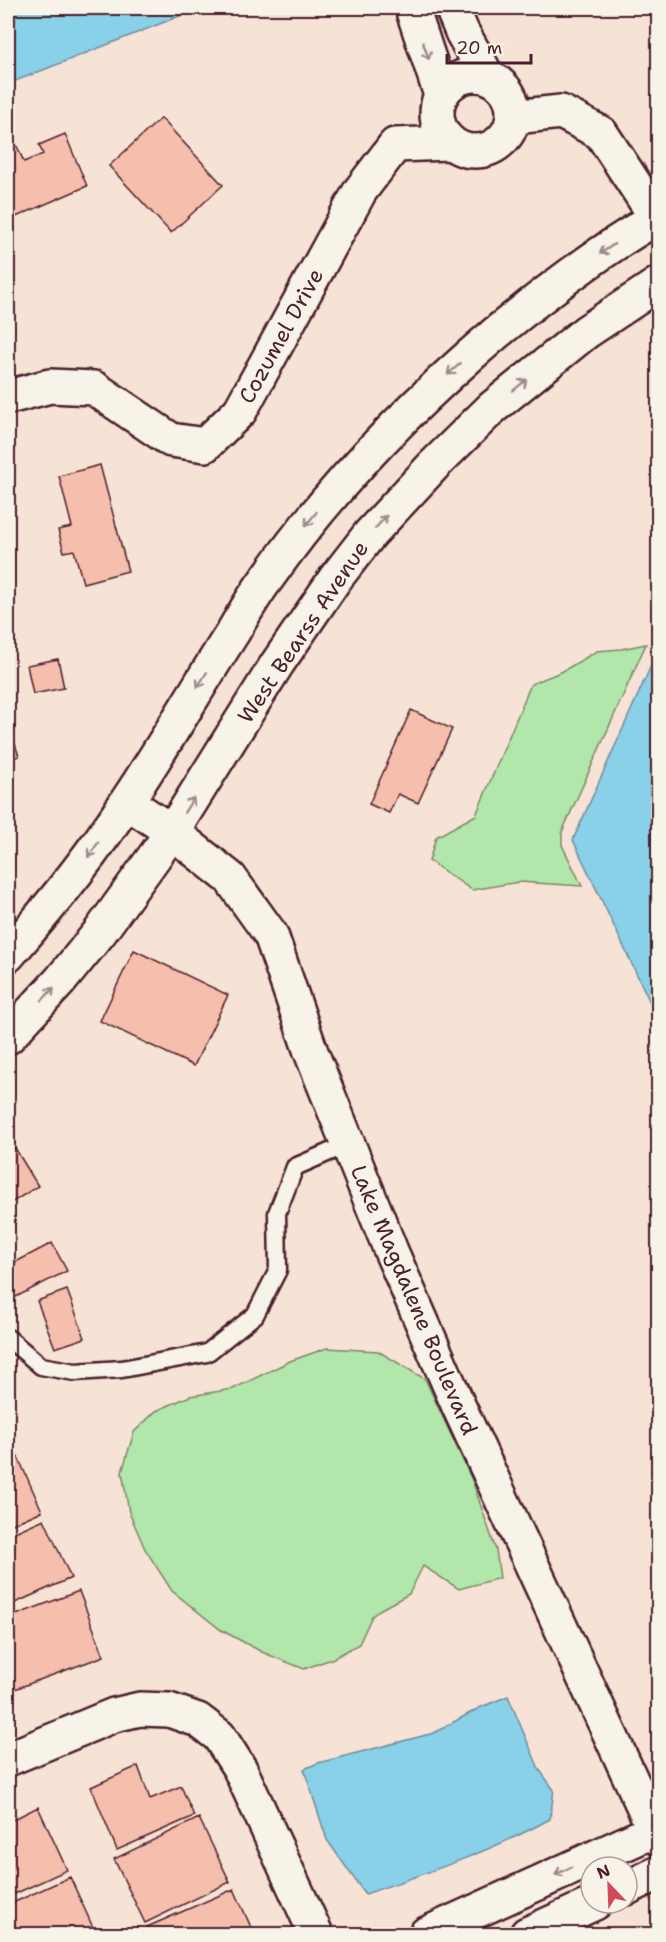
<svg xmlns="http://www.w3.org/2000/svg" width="666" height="1942" font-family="'Shantell Sans',sans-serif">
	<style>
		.green { fill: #b1e7aa; stroke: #7e836a; stroke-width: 1.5 }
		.water { fill: #88d1e8; stroke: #6f8a9c; stroke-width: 1.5 }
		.building { fill: #f6beac; stroke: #4a1f2b; stroke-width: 1.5 }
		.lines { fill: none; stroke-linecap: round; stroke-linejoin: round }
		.lane-casing { stroke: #4a1f2b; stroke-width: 21 }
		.street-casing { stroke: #4a1f2b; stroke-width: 38 }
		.secondary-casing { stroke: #4a1f2b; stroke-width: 38 }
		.lane { stroke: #f7f3e8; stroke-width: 16 }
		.street { stroke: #f7f3e8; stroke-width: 33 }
		.secondary { stroke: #f7f3e8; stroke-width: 33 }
		.oneway { stroke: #a0898a }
		.labels { text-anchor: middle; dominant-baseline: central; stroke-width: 4.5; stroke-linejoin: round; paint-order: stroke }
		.street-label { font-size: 22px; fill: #4a1f2b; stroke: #f7f3e8 }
	</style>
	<rect width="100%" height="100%" fill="#f7e3d6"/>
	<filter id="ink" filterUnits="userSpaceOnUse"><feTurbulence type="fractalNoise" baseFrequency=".0167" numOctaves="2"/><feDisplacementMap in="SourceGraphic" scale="12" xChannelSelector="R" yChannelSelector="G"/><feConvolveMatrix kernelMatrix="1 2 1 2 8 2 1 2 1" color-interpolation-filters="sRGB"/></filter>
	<g filter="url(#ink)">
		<path class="green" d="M646,644L562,832V845L582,886L519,882L472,890L429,861L436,837L476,815L531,684L563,671L597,651L621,649Z
			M327,1348L378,1351L425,1379L472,1480L496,1550L500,1578L459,1589L423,1566L409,1594L381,1609L372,1616L359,1644L334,1658L304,1669L262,1652L221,1630L172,1591L145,1549L129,1512L122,1472L134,1432L156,1411L190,1396L233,1389L290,1361Z"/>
		<path class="water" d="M8,8H200L8,84Z
			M658,650V1019L573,840Z
			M508,1696L539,1769L554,1790L550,1819C492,1851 427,1873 365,1894L327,1840L304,1769L318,1763L434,1733L479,1708Z"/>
		<path class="building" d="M161,118L223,185L171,233L109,166Z
			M65,134L87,186L9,220L8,217V137L12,135L24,162L43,154L39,145Z
			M100,465L128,571L83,583L74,550L64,552L58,530L72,527L59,476Z
			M58,659L64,688L33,694L27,665Z
			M411,710L452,729L418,803L398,794L389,813L369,804Z
			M8,723L19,756L8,760Z
			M134,950L228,995L194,1066L100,1021Z
			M15,1148L38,1186L8,1205V1152Z
			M52,1243L67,1271L8,1301V1266Z
			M67,1290L85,1338L55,1348L37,1301Z
			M14,1448L42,1511L8,1526V1451Z
			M44,1519L71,1578L8,1606V1535Z
			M79,1591L104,1656L15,1689L8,1670V1618Z
			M138,1766L150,1799L181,1786L194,1816L117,1850L91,1787Z
			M38,1807L67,1870L8,1897V1822Z
			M199,1818L230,1882L145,1923L114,1859Z
			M70,1877L96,1934H8V1905Z
			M234,1889L254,1934H150L147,1927Z"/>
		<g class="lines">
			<defs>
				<path id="lane" d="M8,1338L41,1366L75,1372L122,1369L207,1353L255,1315L278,1270L277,1213L295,1167L348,1144"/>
				<path id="street" d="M412,8L441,95
					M452,8L462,32L487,76
					M437 113a38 38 0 1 1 76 0a38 38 0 1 1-76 0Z
					M514,117L561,112L601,133L658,220
					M8,397L50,386L94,388L171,440L205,445L240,411L360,191L395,145L449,143
					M8,1759L114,1715L140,1709L169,1710L198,1720L219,1736L240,1769L316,1934
					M627,1888L658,1873
					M426,1934L655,1830
					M527,1934L595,1903"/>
				<path id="secondary" d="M127,802L172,832L230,878L271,935L311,1052L391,1251L459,1407L658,1838
					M8,955C51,906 92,856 127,801C164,746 197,688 233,632C244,613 255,594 268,577C333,485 410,406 496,333C547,291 601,250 658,217
					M8,1037L60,981L100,932L172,832L277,664L335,579L370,534L433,466L492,408L586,332L658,284"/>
			</defs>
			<use href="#lane" class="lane-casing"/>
			<use href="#street" class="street-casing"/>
			<use href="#secondary" class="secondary-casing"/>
			<use href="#lane" class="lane"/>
			<use href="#street" class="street"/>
			<use href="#secondary" class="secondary"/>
		</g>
		<defs><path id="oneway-shaft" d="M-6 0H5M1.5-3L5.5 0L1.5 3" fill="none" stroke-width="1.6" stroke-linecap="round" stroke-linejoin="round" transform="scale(1.5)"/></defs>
		<g class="oneway">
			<use href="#oneway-shaft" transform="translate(426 51) rotate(71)"/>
			<use href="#oneway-shaft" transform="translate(607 249) rotate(146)"/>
			<use href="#oneway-shaft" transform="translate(454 369) rotate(139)"/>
			<use href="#oneway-shaft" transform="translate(520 385) rotate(-39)"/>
			<use href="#oneway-shaft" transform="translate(311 519) rotate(129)"/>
			<use href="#oneway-shaft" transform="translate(381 522) rotate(-48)"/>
			<use href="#oneway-shaft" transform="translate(202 680) rotate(122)"/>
			<use href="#oneway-shaft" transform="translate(189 805) rotate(-58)"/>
			<use href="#oneway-shaft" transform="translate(93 850) rotate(125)"/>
			<use href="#oneway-shaft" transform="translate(48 994) rotate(-47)"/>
			<use href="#oneway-shaft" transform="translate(563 1871) rotate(155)"/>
		</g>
	</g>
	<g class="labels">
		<g class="street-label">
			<text transform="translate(281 336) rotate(-61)">Cozumel Drive</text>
			<text transform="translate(303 632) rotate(-56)">West Bearss Avenue</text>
			<text transform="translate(414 1300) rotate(67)">Lake Magdalene Boulevard</text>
		</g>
	</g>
	<rect width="666" height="1942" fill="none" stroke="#f7f3e8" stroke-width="30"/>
	<rect x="15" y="15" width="636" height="1912" fill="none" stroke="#4a1f2b" stroke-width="2" filter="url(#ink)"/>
	<g transform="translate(609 1885) rotate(337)"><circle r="28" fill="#f7f3e8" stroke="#b29e9c" stroke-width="1.5"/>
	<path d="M0-4.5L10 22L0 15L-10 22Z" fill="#d1495b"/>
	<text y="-9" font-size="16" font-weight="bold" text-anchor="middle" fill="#4a1f2b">N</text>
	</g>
	<path d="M447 54v9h84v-9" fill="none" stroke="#4a1f2b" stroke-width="3"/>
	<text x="456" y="54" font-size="18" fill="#4a1f2b" stroke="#f7f3e8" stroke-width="4.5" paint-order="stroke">20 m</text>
</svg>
